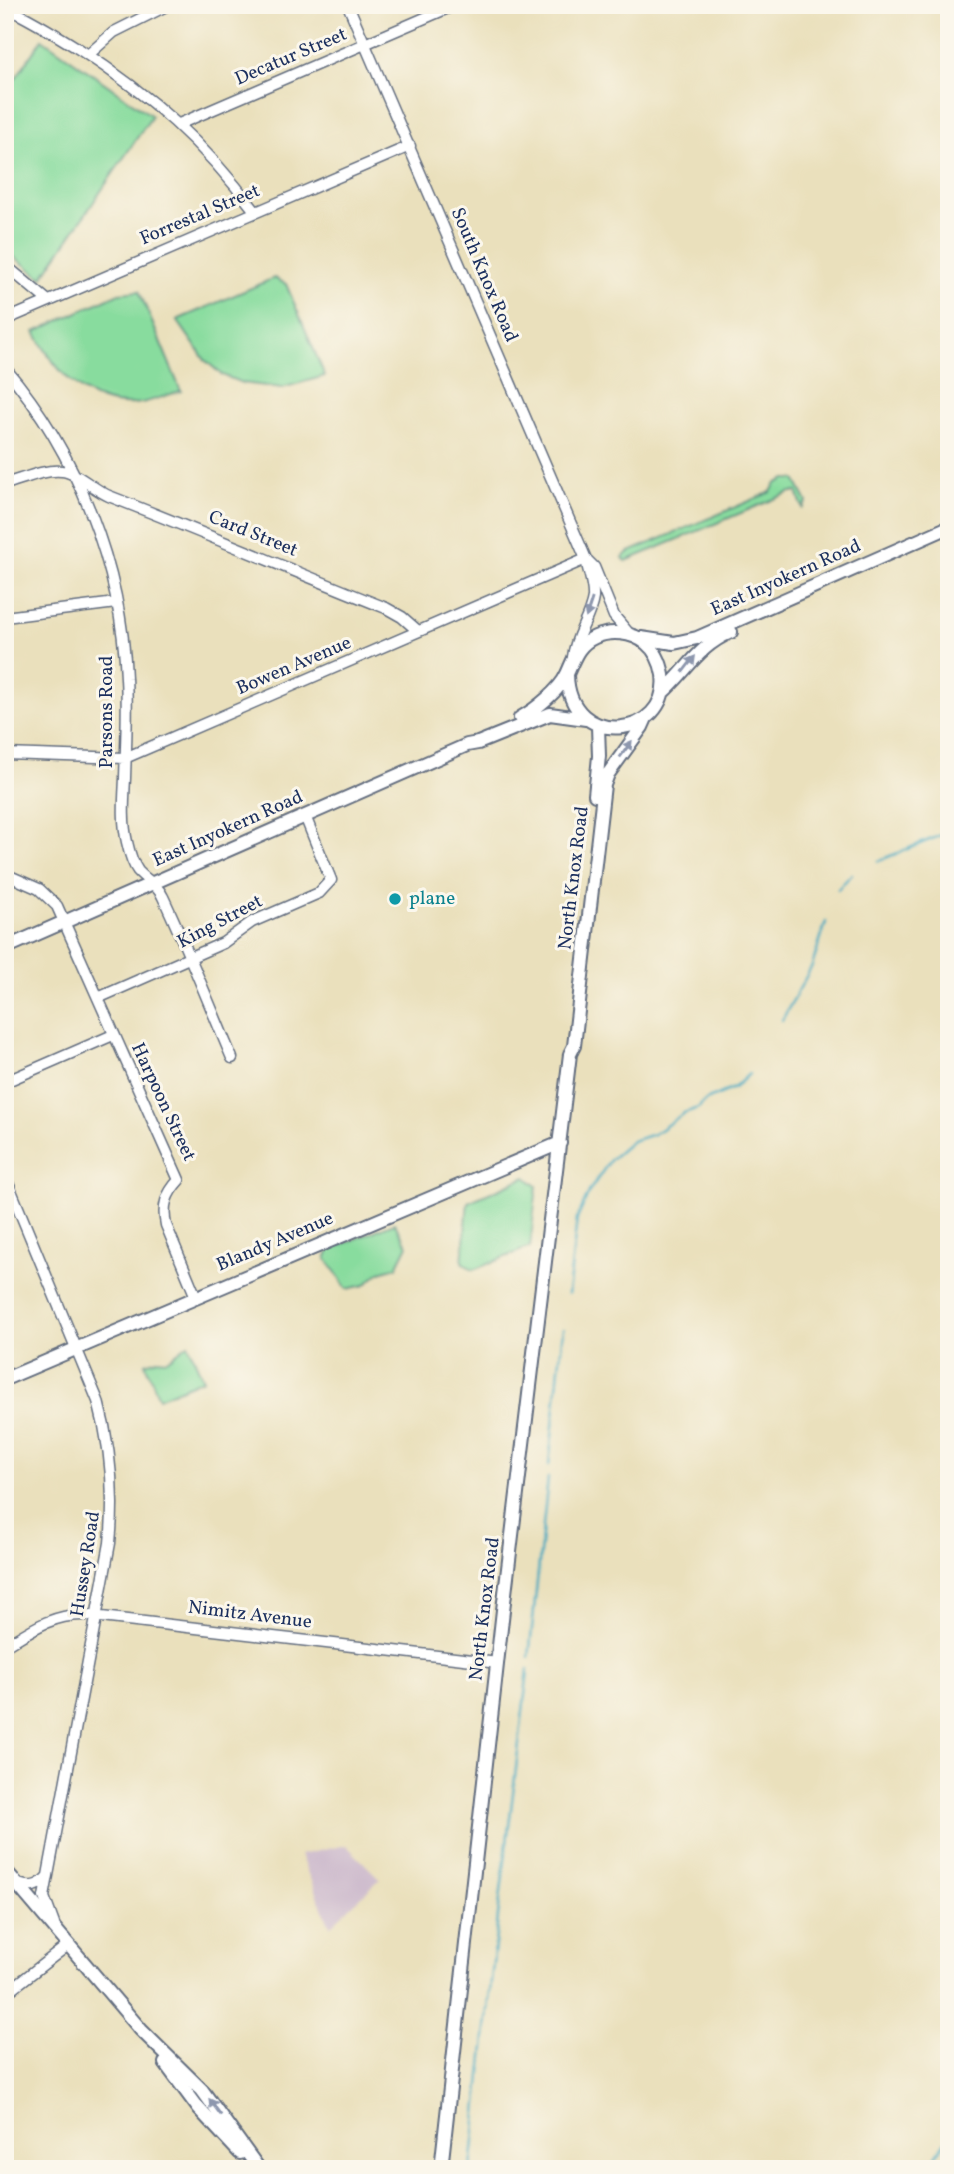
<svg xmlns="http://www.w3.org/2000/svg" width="954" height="2174" font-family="Vollkorn,serif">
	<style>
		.industrial { fill: #cfbdce }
		.green { fill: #88dc9e; stroke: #52867e; stroke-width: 2 }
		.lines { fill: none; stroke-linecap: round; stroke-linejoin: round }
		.stream { stroke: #40a8c0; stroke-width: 2.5 }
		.minor-casing { stroke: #636d7f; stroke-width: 13 }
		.tertiary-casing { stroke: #636d7f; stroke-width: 16 }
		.minor { stroke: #fff; stroke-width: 10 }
		.tertiary { stroke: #fff; stroke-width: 12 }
		.oneway { fill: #8d97ae }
		.culture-dot { fill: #0f9aa8; stroke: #fbf7ec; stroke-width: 2.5 }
		.labels { text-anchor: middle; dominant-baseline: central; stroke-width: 6; stroke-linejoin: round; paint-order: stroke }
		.street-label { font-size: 19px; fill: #1b2f5e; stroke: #fbf7ec }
		.culture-label { font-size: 19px; fill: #0d838f; stroke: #fbf7ec; text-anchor: start }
	</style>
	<rect width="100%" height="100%" fill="#fbf7ec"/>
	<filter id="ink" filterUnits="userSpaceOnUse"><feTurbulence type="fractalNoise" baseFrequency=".0143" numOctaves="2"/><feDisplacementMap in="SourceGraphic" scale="14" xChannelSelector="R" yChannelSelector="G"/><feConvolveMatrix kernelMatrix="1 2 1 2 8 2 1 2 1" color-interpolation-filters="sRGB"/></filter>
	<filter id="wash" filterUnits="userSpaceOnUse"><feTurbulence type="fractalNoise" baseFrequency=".00686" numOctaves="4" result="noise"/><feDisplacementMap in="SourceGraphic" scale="28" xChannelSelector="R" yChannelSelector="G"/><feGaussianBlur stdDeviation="1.57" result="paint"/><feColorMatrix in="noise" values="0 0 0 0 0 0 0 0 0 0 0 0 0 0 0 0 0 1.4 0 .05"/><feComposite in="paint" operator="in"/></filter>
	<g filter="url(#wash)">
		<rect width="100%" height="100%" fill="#eae0bc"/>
		<path class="industrial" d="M346,1845L380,1879L330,1926L300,1855Z"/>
		<path class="green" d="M42,39L152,116L42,278L5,250V94Z
			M274,278L286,284L325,376L282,388L242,383L222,375L205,360L177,320Z
			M139,291L181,391C166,395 149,403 134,404C86,407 55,371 35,332L119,293Z
			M785,479H795L807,502L803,508L797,492H791L626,561L623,558L627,553L771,492L775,484Z
			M526,1177L537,1186L530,1247L473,1270L462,1262L468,1202Z
			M394,1223L408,1245L397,1267L380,1272L365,1285L347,1289L326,1258L331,1249Z
			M188,1344L203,1379L159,1398L145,1363L157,1359L167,1360Z"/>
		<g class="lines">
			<path class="stream" d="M878,861L949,832
				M838,889L852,874
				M782,1020L812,966L826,922
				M568,1294L577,1219L590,1190L611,1159L632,1141L654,1134L684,1113L698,1108L706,1100L734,1088L749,1074
				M549,1465L563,1329
				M529,1657L548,1478
				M471,2169L498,1916L528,1670
				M927,2169L949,2136"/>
		</g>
	</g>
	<g filter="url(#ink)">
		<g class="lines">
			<defs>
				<path id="minor" d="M348,5L586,559C588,572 594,584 593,598C590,619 575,635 573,657
					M5,7C31,19 55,34 79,49C151,96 203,142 255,211
					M88,55L114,32L168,5
					M179,124L455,5
					M5,265L47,300
					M5,320L410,146
					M5,368C77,452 122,568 126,678C128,711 126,745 125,778C124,799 122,821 127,842C129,851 132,863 138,871C147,881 158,885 163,897C188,950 209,1004 232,1058
					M5,484C23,479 44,469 62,471C77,472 94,490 109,496C202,532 293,571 386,608L402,617L418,631
					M586,559L594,567L614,616L631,636
					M5,617L116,603
					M5,754L125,758L586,559
					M5,874L39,889L57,906L179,1180C166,1194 162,1206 166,1225L196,1297
					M98,998L223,943L252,922L319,893L331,880L305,816
					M5,1082L113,1035
					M5,1176L98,1401C111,1448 115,1494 110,1543L44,1897L54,1924
					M5,1646C31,1630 53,1614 84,1615L498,1663
					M18,1884C31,1888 38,1887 47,1877
					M5,1994L68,1945"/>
				<path id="tertiary" d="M641,638L674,643L697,638L949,527
					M662,693C687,671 698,646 731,632
					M520,718C535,710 560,690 567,674C574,659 577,645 595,637C611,630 632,632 646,643C656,651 661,663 663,675C671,739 569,751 567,675
					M595,795L599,756L598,726
					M5,948L467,745L478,743L550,714L586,719
					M5,1379L560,1143
					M5,1870L141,2030L202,2090L259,2169
					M165,2063L199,2109L240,2153
					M441,2169L503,1610L570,1054L574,1046L604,785L608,774L642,727L646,718"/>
			</defs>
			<use href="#minor" class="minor-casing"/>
			<use href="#tertiary" class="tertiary-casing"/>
			<use href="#minor" class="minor"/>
			<use href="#tertiary" class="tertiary"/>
		</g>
		<defs><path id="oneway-solid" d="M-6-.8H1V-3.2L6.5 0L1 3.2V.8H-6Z" transform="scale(1.75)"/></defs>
		<g class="oneway">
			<use href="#oneway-solid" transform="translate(589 608) rotate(108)"/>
			<use href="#oneway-solid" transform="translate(689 664) rotate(-52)"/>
			<use href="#oneway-solid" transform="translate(626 749) rotate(-54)"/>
			<use href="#oneway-solid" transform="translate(215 2107) rotate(-126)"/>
		</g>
	</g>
	<circle class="culture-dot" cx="395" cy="899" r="7"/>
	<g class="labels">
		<g class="street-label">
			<text transform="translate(291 57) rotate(-23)">Decatur Street</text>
			<text transform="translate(200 215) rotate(-23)">Forrestal Street</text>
			<text transform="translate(484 275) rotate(67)">South Knox Road</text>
			<text transform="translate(253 534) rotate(22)">Card Street</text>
			<text transform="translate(786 578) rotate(-24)">East Inyokern Road</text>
			<text transform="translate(294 666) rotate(-23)">Bowen Avenue</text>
			<text transform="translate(107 712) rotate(-90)">Parsons Road</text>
			<text transform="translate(228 829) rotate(-24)">East Inyokern Road</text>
			<text transform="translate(574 878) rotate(-83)">North Knox Road</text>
			<text transform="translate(220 922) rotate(-28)">King Street</text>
			<text transform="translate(163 1102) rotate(65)">Harpoon Street</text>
			<text transform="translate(275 1242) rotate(-23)">Blandy Avenue</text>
			<text transform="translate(86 1564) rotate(-81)">Hussey Road</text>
			<text transform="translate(485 1609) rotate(-83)">North Knox Road</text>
			<text transform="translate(250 1615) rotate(7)">Nimitz Avenue</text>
		</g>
		<g class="culture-label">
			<text x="409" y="899">plane</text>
		</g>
	</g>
	<rect width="954" height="2174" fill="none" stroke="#fbf7ec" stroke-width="28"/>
</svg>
